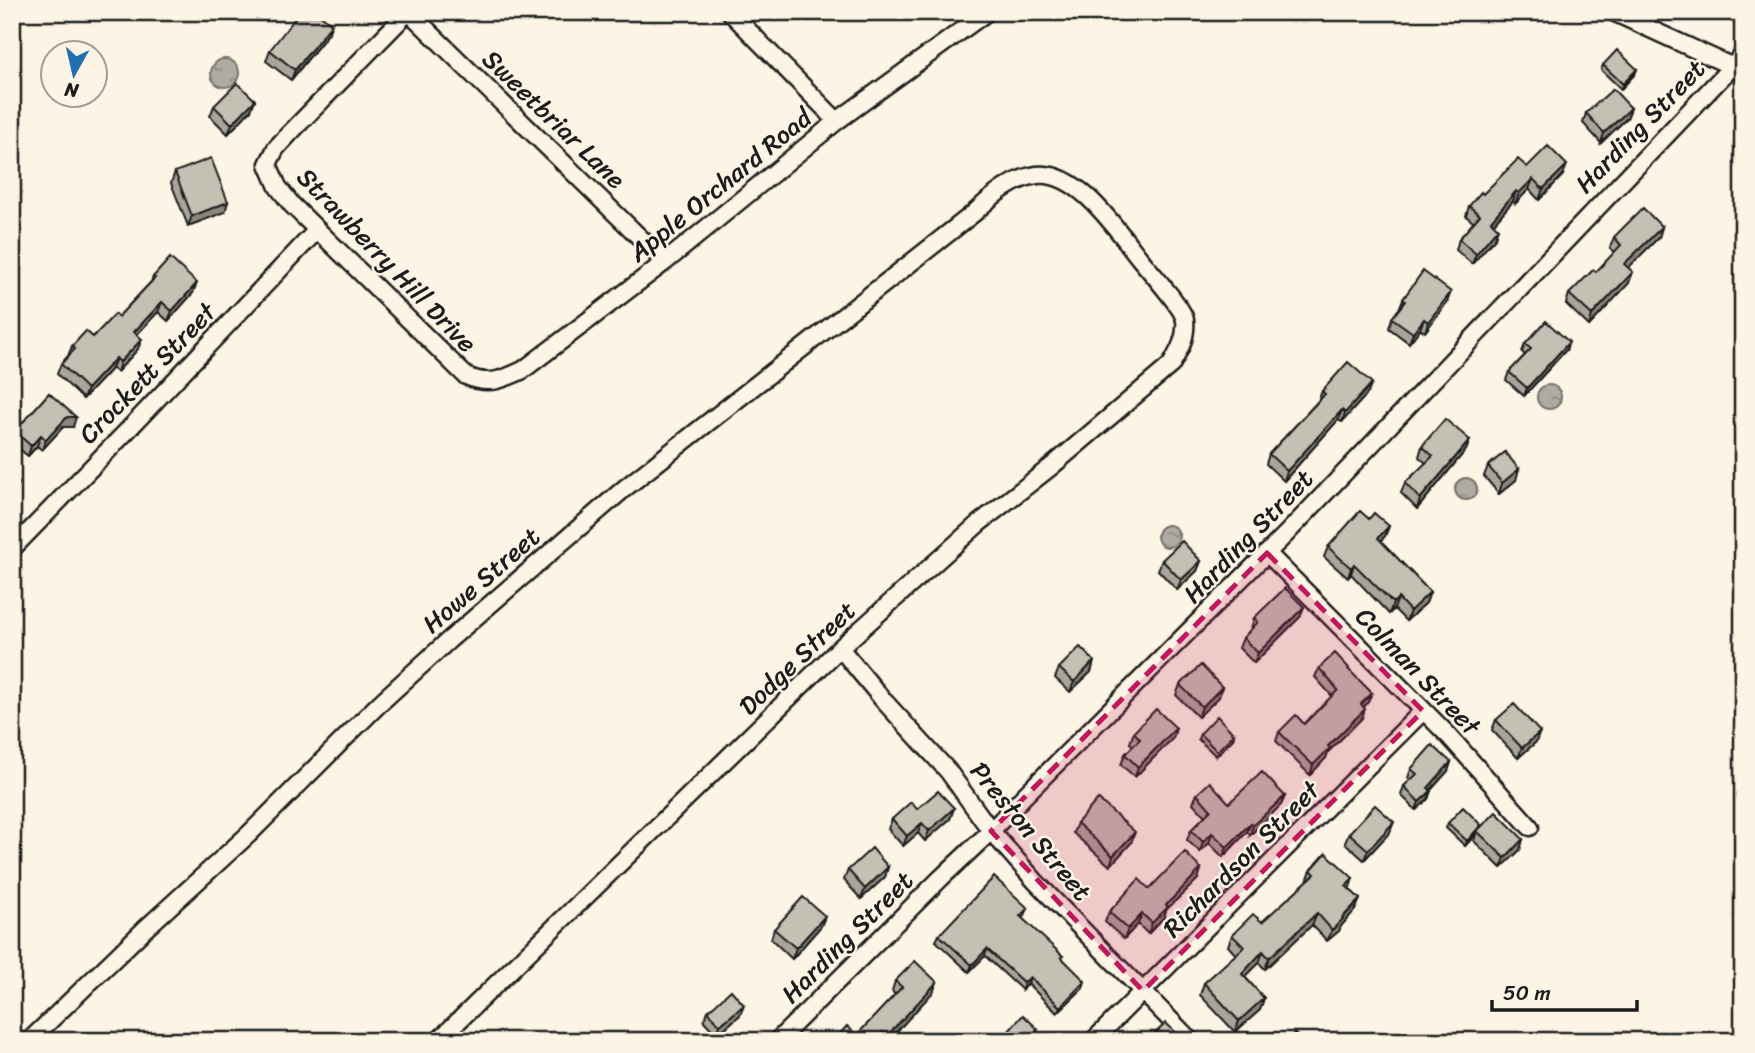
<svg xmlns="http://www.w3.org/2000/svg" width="1755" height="1053" font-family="Sriracha,sans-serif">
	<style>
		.water { fill: url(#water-ripples); stroke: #75726c; stroke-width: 2 }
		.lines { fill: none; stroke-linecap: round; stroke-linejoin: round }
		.minor-casing { stroke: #1c1c1c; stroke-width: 21 }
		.minor { stroke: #fcf5e5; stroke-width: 16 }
		.wall { fill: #a9a59a; stroke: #1c1c1c; stroke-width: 2 }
		.shaded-wall { fill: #89867d; stroke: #1c1c1c; stroke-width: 2 }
		.building { fill: #c4c0b3; stroke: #1c1c1c; stroke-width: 2 }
		.marked { fill: #c2185b; fill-opacity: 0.2; stroke: #c2185b; stroke-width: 5; stroke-dasharray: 14 9; stroke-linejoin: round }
		.labels { text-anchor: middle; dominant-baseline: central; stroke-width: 5; stroke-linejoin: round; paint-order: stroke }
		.street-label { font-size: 26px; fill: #1c1c1c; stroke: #fcf5e5 }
	</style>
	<defs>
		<pattern id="water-ripples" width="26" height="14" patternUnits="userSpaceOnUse" patternTransform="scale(1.75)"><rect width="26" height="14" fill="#b0aba1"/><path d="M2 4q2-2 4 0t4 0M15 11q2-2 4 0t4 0" fill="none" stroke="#8e8a82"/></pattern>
	</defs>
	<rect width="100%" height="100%" fill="#fcf5e5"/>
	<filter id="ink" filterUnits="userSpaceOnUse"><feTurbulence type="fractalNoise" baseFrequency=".0143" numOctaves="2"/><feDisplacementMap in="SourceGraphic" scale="14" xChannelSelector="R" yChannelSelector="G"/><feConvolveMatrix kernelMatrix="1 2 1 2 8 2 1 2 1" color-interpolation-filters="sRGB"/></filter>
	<g filter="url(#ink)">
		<path class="water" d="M211 73a14 14 0 1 1 28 0a14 14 0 1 1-28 0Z
			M1537 397a12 12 0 1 1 24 0a12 12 0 1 1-24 0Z
			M1455 489a11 11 0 1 1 22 0a11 11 0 1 1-22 0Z
			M1157 536a11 11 0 1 1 22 0a11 11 0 1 1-22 0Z"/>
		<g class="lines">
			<defs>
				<path id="minor" d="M408,12L289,134L276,148L268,164L278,187L292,205L466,376C489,386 502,380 523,370L665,262L837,121L987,12
					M409,12L665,262
					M730,12L837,121
					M1613,12L1731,66
					M12,549L126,432L317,230
					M1267,553L1449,736L1530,827
					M840,648L884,701L948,771L991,831L1036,882L1191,1041
					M29,1041L145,929L249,834L380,703L449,640L625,488L974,213C991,197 1013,178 1037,175C1079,170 1118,232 1141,260C1150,271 1183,308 1185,320C1187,337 1179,351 1171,365L1052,466L978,524L840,648L438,1041
					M777,1041L941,878L991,831L1024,796L1287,533L1743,55
					M1093,1041L1423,711"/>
			</defs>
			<use href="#minor" class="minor-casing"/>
			<use href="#minor" class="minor"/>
		</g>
		<path class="wall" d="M328,34L291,80L266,61L270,50Z
			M1603,65L1637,69L1635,74L1621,89L1601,70Z
			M214,106L251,110L228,134L210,116Z
			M1631,108L1627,118L1601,143L1583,123L1586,113Z
			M1527,167L1563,175L1539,200L1529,189L1515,204L1513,201L1494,223L1495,238L1472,264L1456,250L1459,239L1474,223L1466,216L1469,206L1483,194Z
			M175,172L225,212L188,226L171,183Z
			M1662,227L1659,237L1628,268L1629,283L1589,326L1566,304L1569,294L1596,272L1615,252L1610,248L1614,237Z
			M153,277L193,293L168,321L158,312L137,334L138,349L117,372L112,368L83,399L57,374L61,364L68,356L72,346L93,337L118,317L151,282Z
			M1403,299L1447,302L1425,332L1420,329L1409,343L1389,328L1392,318L1399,309Z
			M1525,344L1566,350L1524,396L1506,380L1509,372L1525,355L1522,352Z
			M1322,391L1368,393L1342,422L1338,420L1284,481L1266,464L1269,454L1318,401Z
			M49,393L73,427H63L42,450L37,446L28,456L12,443V437L15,431Z
			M1470,440L1466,450L1417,509L1401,493L1405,483L1426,463L1419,457L1422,446Z
			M1488,466L1516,480L1499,494L1484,476Z
			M1369,519L1389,526L1385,536L1381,541L1430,592L1426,603L1406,621L1394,609L1389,614L1351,574L1348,578L1324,557L1328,547Z
			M1162,560L1201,561L1197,571L1177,590L1158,570Z
			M1300,617L1254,663L1239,648L1243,638L1251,629L1254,618Z
			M1094,661L1091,672L1070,692L1055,678L1059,668Z
			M1319,668L1348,670L1372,693L1368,702L1364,707L1362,718L1328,752L1326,758L1310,775L1276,741L1279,732L1304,724L1332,696L1315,677Z
			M1180,685L1222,687L1219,697L1198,717L1176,695Z
			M1496,720L1536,742L1518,758L1492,730Z
			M1176,728L1173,738L1135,777L1121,765L1125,754L1133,746L1130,743L1134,732Z
			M1200,734H1234L1233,739L1216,756L1198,739Z
			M1451,762L1448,771L1431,790L1428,799L1416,810L1401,795L1404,786L1411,780L1408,778L1411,769Z
			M1197,794L1229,803L1285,796L1281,805L1250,835L1247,832L1223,857L1209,843L1200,852L1187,840L1191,830L1205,816L1193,803Z
			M954,808L950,819L925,841L918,833L903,846L888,829L892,819L917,809Z
			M1077,823L1131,843L1110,866L1073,833Z
			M1448,823L1481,828L1523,839L1520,850L1501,868L1474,841L1476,834L1465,846L1446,828Z
			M1390,832L1364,860L1345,843L1349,833Z
			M888,867L885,877L861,899L844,880L848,870Z
			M1201,869L1198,879L1166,910L1164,917L1148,934L1138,924L1124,939L1105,922L1109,912L1149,889Z
			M1311,870L1353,878L1349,889L1360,899L1355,910L1341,926L1339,931L1327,941L1312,925L1265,969L1259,963L1245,977L1264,998L1260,1010L1235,1032L1200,995L1204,983L1236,955L1228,946L1232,935L1262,922L1307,881Z
			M1028,908L1025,915L1022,918L1062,958L1083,988L1057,1013L1028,984L1022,990L985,956L969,972L936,941L939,935Z
			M825,916L821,926L792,959L771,939L774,929Z
			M895,981L937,982L933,992L888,1041H833L857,1035L895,995L892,991Z
			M744,1005L740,1015L717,1035L704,1021L708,1011Z"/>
		<path class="shaded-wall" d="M332,24L328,34L291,80L295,70Z
			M1637,69L1635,74L1621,89L1623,84Z
			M255,100L251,110L228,134L232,124Z
			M1631,108L1627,118L1601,143L1604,133Z
			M1567,165L1563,175L1539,200L1543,189Z
			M1533,179L1529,189L1515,204L1519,193Z
			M1516,191L1513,201L1487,231L1491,221Z
			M228,202L225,212L188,226L192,216Z
			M1662,227L1659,237L1621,275L1624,264Z
			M1498,228L1495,238L1472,264L1476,254Z
			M1633,272L1629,283L1589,326L1592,315Z
			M197,283L193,293L168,321L172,311Z
			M1451,292L1447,302L1425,332L1428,322Z
			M162,302L158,312L130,342L134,332Z
			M1424,319L1420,329L1409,343L1413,333Z
			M142,339L138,349L117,372L120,362Z
			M1569,342L1566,350L1524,396L1527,388Z
			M116,358L112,368L83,399L87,389Z
			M1372,383L1368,393L1342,422L1345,413Z
			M1342,410L1338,420L1284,481L1287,471Z
			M67,417H76L73,427H63L42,450L46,440Z
			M41,435L37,446L28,456L31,446Z
			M1470,440L1466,450L1417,509L1420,499Z
			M1519,469L1516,480L1499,494L1502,483Z
			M19,483L15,493L12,496V490Z
			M1389,526L1385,536L1374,549L1378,538Z
			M1201,561L1197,571L1177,590L1181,580Z
			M1354,564L1351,574L1348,578L1351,568Z
			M1430,592L1426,603L1406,621L1410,611Z
			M1398,598L1394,609L1389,614L1393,603Z
			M1304,607L1300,617L1254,663L1258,653Z
			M1094,661L1091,672L1070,692L1074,682Z
			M1222,687L1219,697L1198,717L1202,707Z
			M1372,693L1368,702L1357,714L1361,704Z
			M1365,709L1362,718L1328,752L1326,758L1310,775L1313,765L1328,746Z
			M1176,728L1173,738L1135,777L1138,767Z
			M1540,732L1536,742L1518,758L1522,748Z
			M1234,734L1233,739L1216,756L1217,751Z
			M1451,762L1448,771L1425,796L1428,788Z
			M1431,791L1428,799L1416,810L1419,802Z
			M1285,796L1281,805L1250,835L1253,825Z
			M954,808L950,819L925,841L929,831Z
			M1394,822L1390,832L1364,860L1368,850Z
			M922,823L918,833L903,846L907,836Z
			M1251,823L1247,832L1223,857L1227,847Z
			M1481,825L1476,834L1465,846L1467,841Z
			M1135,832L1131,843L1110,866L1113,856Z
			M1212,833L1209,843L1200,852L1203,842Z
			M1523,839L1520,850L1501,868L1505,858Z
			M888,867L885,877L861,899L865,889Z
			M1201,869L1198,879L1166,910L1164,917L1148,934L1152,923L1166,905Z
			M1353,878L1349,890L1346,886Z
			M1360,899L1355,910L1341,926L1339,931L1327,941L1332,930Z
			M1028,908L1025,915L1018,923L1020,916Z
			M1317,913L1312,925L1265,969L1269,958Z
			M1142,914L1138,924L1124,939L1128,929Z
			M825,916L821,926L792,959L796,948Z
			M987,949L985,956L969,972L972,965Z
			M1263,951L1259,963L1237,985L1242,974Z
			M1030,977L1028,984L1022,990L1024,983Z
			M1085,981L1083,988L1057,1013L1060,1007Z
			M937,982L933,992L888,1041H885L887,1036Z
			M1264,998L1260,1010L1235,1032L1239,1021Z
			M744,1005L740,1015L717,1035L720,1025Z
			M1038,1029L1035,1039L1034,1041H1028Z"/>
		<path class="building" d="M300,12H317L332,24L295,70L270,50Z
			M1617,50L1637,69L1623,84L1603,65Z
			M237,83L255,100L232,124L214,106Z
			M1613,89L1631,108L1604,133L1586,113Z
			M1548,146L1567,165L1543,189L1533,179L1519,193L1516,191L1491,221L1498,228L1476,254L1459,239L1480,215L1469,206L1481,192L1483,194L1518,159L1527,167Z
			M211,158L228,202L192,216L175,172Z
			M1643,208L1662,227L1624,264L1633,272L1592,315L1569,294L1593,270L1596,272L1621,245L1614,237Z
			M170,258L197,283L172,311L162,302L134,332L142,339L120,362L116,358L87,389L61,364L75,349L72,346L86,331L93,337L115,314L118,317L155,278L153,277Z
			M1423,271L1451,292L1428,322L1424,319L1413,333L1392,318L1405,301L1403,299Z
			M1546,321L1569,342L1527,388L1509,372L1531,349L1525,344Z
			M1348,362L1372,383L1345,413L1342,410L1287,471L1269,454L1325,394L1322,391Z
			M49,393L76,417H67L46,440L41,435L31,446L15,431Z
			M1445,419L1470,440L1420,499L1405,483L1433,456L1422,446Z
			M1505,452L1519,469L1502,483L1488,466Z
			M12,477L19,483L12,490Z
			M1360,511L1369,519L1374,513L1389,526L1378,538L1430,592L1410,611L1398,598L1393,603L1354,564L1351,568L1328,547Z
			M1182,541L1201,561L1181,580L1162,560Z
			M1285,588L1304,607L1258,653L1243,638L1258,622L1254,618Z
			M1080,647L1094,661L1074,682L1059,668Z
			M1335,653L1349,668L1348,669L1372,693L1361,704L1365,709L1328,746L1330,748L1313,765L1279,732L1296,715L1304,724L1338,690L1319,668Z
			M1201,665L1222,687L1202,707L1180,685Z
			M1514,704L1540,732L1522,748L1496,720Z
			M1156,709L1176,728L1138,767L1125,754L1140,739L1134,732Z
			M1217,716L1234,734L1217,751L1200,734Z
			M1432,745L1451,762L1428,788L1431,791L1419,802L1404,786L1417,774L1411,769Z
			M1262,772L1285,796L1253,825L1251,823L1227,847L1212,833L1203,842L1191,830L1211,810L1197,794L1210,782L1229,803Z
			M938,791L954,808L929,831L922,823L907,836L892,819L911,802L917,809Z
			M1098,799L1135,832L1113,856L1077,823Z
			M1375,805L1394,822L1368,850L1349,833Z
			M1463,807L1481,825L1467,841L1448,823Z
			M1496,812L1523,839L1505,858L1477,831Z
			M872,848L888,867L865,889L848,870Z
			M1185,852L1201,869L1166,905L1168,907L1152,923L1142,914L1128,929L1109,912L1139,879L1149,889Z
			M1326,853L1353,878L1346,886L1360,899L1342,918L1343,919L1332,930L1317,913L1269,958L1263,951L1242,974L1264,998L1239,1021L1204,983L1244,947L1232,935L1253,914L1262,922L1315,874L1311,870Z
			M994,877L1028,908L1020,916L1063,956L1061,957L1085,981L1060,1007L1030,977L1024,983L987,949L972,965L939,935Z
			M803,897L825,916L796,948L774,929Z
			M915,961L937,982L887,1036L883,1032L876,1041H833L847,1026L857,1035L902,987L895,981Z
			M731,990L744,1005L720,1025L708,1011Z
			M1023,1015L1038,1029L1028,1041H1000Z
			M1166,1023L1183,1040L1147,1041Z
			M1294,1033L1303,1041H1287Z"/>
	</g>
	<path class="marked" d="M1267,553L1423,711L1143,991L991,831Z"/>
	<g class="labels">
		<g class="street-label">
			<text transform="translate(554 119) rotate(44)">Sweetbriar Lane</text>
			<text transform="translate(1640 126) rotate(-46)">Harding Street</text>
			<text transform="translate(720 185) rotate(-39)">Apple Orchard Road</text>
			<text transform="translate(387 260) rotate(46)">Strawberry Hill Drive</text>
			<text transform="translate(147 373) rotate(-46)">Crockett Street</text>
			<text transform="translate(1248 536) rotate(-46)">Harding Street</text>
			<text transform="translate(481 580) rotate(-41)">Howe Street</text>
			<text transform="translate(797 658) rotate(-44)">Dodge Street</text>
			<text transform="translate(1418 671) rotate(46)">Colman Street</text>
			<text transform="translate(1031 831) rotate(50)">Preston Street</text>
			<text transform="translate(1241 859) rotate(-45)">Richardson Street</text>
			<text transform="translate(847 937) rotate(-45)">Harding Street</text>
		</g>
	</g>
	<rect width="1755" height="1053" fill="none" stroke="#fcf5e5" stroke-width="42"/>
	<rect x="21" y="21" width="1713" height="1011" fill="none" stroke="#1c1c1c" stroke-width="2.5" filter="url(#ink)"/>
	<g transform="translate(74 74) rotate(188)"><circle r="33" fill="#fcf5e5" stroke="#a29e95" stroke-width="2"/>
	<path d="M0-5L12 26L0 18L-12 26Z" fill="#1f6fb2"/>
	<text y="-10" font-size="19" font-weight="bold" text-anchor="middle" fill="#1c1c1c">N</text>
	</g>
	<path d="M1492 1000v10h145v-10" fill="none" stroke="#1c1c1c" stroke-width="3.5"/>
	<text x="1503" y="1000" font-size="21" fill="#1c1c1c" stroke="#fcf5e5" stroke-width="5" paint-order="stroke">50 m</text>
</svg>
